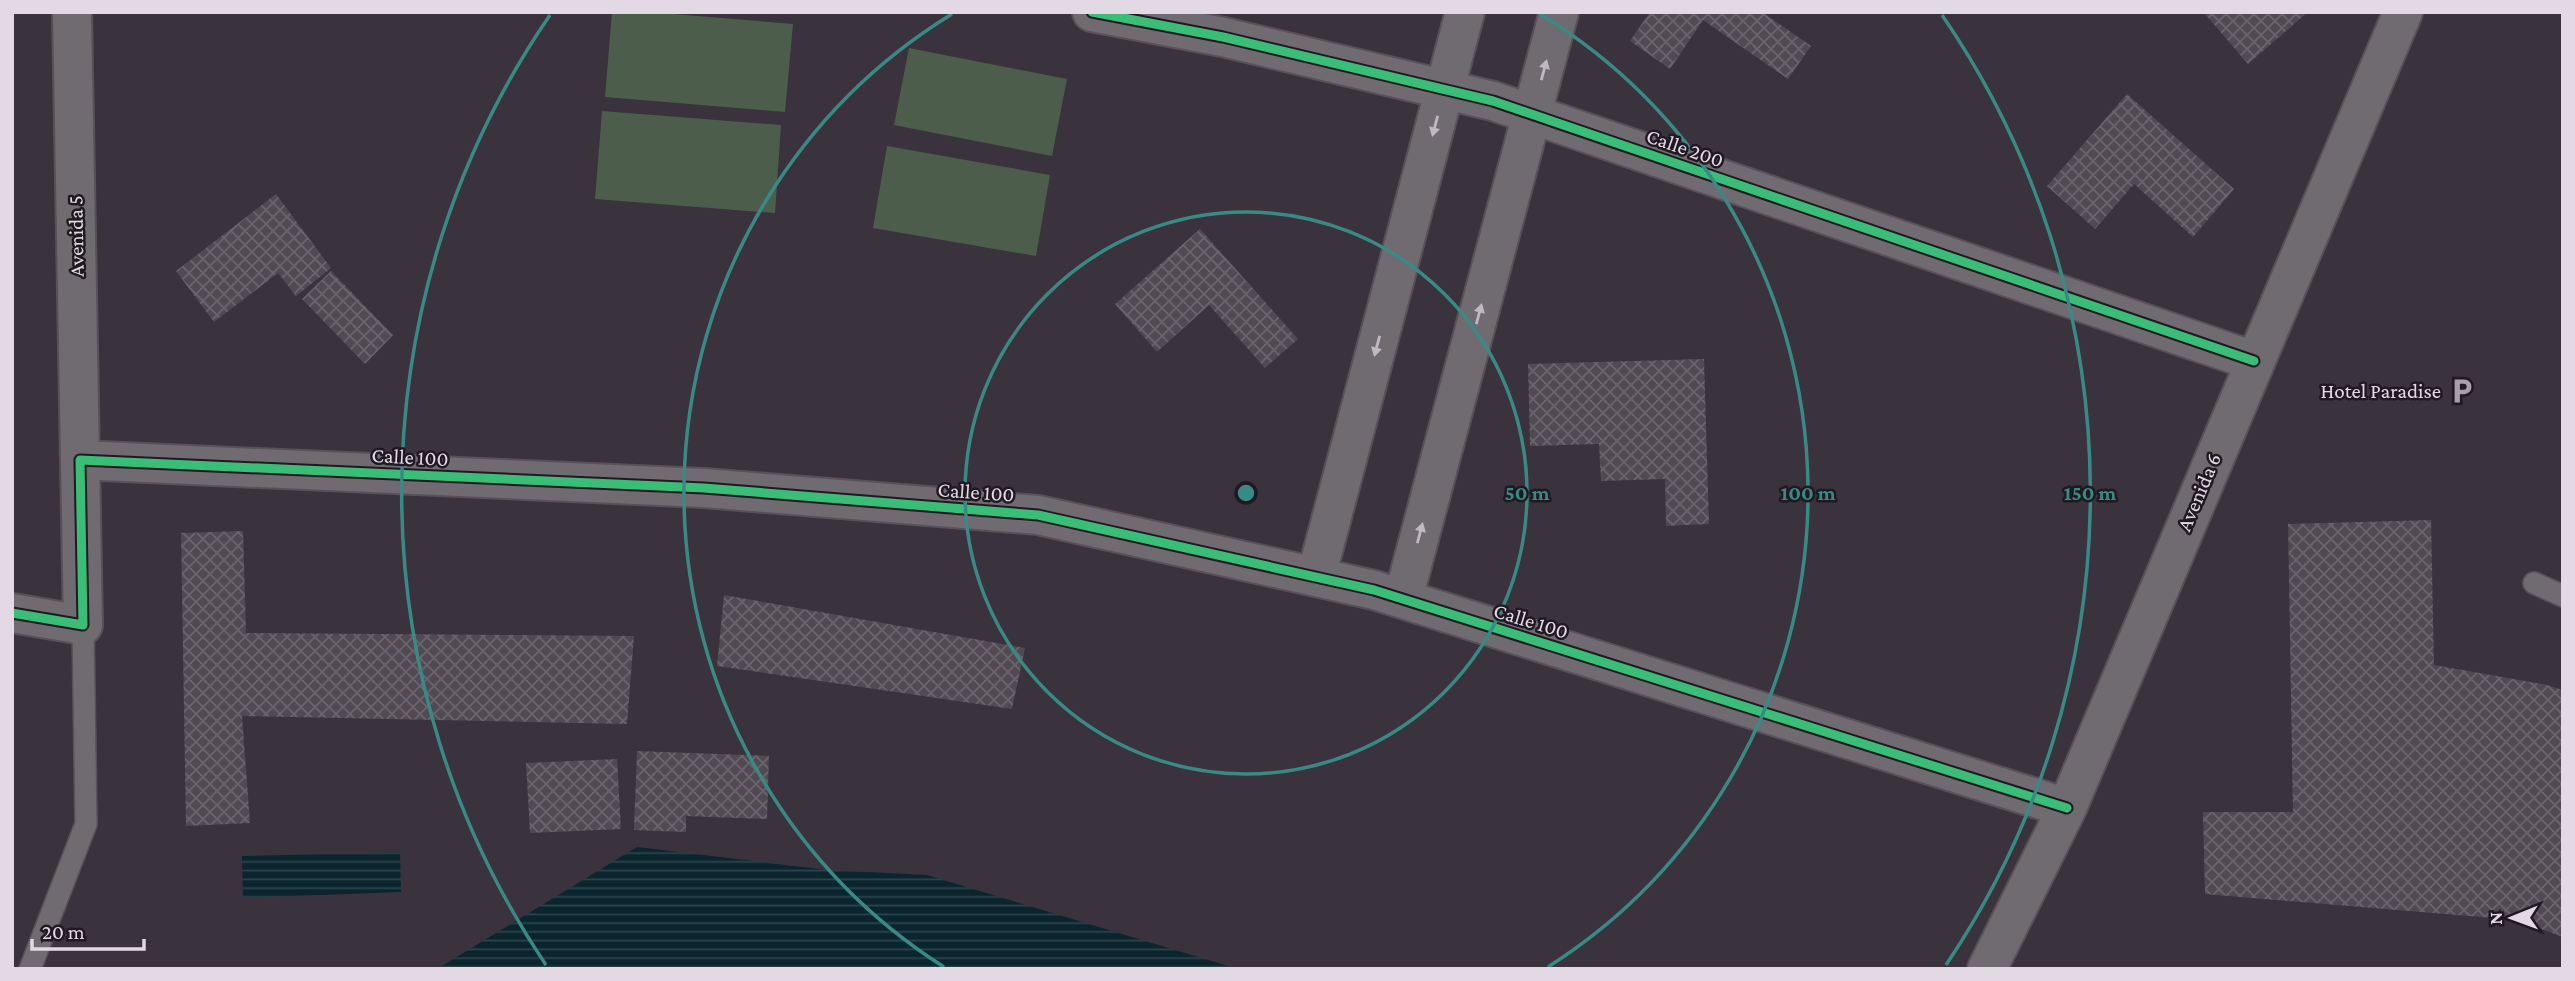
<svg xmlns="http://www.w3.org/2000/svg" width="2575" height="981" font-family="'Crimson Pro',serif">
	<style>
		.green { fill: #4c5e4b }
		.water { fill: url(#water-rules) }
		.building { fill: url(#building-cross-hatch) }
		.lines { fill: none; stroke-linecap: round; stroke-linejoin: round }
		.service-casing { stroke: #585159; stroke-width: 24 }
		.minor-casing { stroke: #585159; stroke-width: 42 }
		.service { stroke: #706a71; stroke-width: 21 }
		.minor { stroke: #706a71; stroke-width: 38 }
		.cycleway-casing { stroke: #201922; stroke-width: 13 }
		.cycleway { stroke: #3abd76; stroke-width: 9 }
		.oneway { fill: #c0b8c2 }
		.ring { fill: none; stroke: #398a86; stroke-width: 3.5 }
		.labels { text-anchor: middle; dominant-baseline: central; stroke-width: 5; stroke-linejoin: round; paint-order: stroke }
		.street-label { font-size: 21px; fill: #e3d9e4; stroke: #201922 }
		.poi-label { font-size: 21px; fill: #e3d9e4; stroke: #201922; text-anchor: end }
		.centre { fill: #398a86; stroke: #201922; stroke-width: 3.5 }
		.ring-label { font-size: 21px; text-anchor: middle; font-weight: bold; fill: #398a86; stroke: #201922; stroke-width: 5; stroke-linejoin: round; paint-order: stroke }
	</style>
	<defs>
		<pattern id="water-rules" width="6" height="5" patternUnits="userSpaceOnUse" patternTransform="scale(1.75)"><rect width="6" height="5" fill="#0a252e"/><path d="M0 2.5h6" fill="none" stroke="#2e444c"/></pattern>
		<pattern id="building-cross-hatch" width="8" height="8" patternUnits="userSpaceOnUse" patternTransform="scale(1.75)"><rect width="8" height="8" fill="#514a53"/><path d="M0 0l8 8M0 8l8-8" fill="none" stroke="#6a646c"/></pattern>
	</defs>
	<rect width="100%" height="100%" fill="#3a323c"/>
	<path class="green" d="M612,12H649L793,24L785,112L605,97Z
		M909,48L1067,79L1052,156L894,125Z
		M602,111L781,125L775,213L595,199Z
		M887,146L1050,175L1036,256L873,228Z"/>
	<path class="water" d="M637,847L827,870L927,875L1238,969H437Z
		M400,852L401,892L243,898L242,856Z"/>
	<path class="building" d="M1650,12H1762L1811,46L1788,79L1703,20L1670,69L1630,41Z
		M2206,12H2308L2248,64L2205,14Z
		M2127,94L2234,189L2193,237L2134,184L2095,229L2047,186Z
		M276,194L331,268L296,296L278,273L214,322L176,271Z
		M1200,229L1298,339L1265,368L1209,305L1157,352L1115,304Z
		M331,271L393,335L365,364L302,299Z
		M1704,359L1709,524L1666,526L1665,479L1601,481L1599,444L1530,446L1528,364Z
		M2431,520L2434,665L2547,685L2563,690V937L2517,920L2205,894L2203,812H2293L2288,524Z
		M243,531L246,633L634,636L627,724L242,716L250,823L186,826L181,533Z
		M724,595L1025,648L1012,709L717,666Z
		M637,751L769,756L767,819L686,816V832L634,830Z
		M617,759L621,829L530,833L526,763Z"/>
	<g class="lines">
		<defs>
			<path id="service" d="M2534,583L2563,596
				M30,969L86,824L83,625"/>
			<path id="minor" d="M72,12L80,460
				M1092,12L1223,37L1493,101L2254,361
				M1316,577L1465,12
				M1403,599L1559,12
				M12,613L83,625L80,460L704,488L1038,515L1374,590L2067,808
				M1987,969L2067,808L2403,12"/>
		</defs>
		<use href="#service" class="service-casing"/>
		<use href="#minor" class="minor-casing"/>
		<use href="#service" class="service"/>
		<use href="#minor" class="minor"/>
		<defs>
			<path id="cycleway" d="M1092,12L1223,37L1493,101L2254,361
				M12,613L83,625L80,460L704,488L1038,515L1374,590L2067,808"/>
		</defs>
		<use href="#cycleway" class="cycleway-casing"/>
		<use href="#cycleway" class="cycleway"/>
	</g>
	<defs><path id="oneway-solid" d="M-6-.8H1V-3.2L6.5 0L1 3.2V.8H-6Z" transform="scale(1.75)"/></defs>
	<g class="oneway">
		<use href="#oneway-solid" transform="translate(1544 70) rotate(-75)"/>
		<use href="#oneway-solid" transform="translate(1435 126) rotate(105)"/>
		<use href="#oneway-solid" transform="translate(1479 314) rotate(-75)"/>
		<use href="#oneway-solid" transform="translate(1377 346) rotate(105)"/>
		<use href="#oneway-solid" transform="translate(1420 533) rotate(-75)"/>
	</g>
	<g class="ring">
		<circle cx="1246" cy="493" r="281"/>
		<path d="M944 967A562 562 0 0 1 952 14M1540 14A562 562 0 0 1 1548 967"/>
		<path d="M546 965A844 844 0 0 1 550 15M1942 15A844 844 0 0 1 1946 965"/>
	</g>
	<defs>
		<symbol id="parking-bare" viewBox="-9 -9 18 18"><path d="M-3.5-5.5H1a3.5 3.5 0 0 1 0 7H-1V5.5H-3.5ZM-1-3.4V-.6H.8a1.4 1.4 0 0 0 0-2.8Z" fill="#a89fa9" stroke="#201922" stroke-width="2.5" paint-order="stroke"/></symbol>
	</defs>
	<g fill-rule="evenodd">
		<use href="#parking-bare" x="2443" y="372" width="38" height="38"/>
	</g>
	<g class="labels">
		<g class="street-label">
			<text transform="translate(1685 148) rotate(19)">Calle 200</text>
			<text transform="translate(76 236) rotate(-91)">Avenida 5</text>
			<text transform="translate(410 457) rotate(3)">Calle 100</text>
			<text transform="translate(976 492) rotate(4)">Calle 100</text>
			<text transform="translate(2199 492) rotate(-67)">Avenida 6</text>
			<text transform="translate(1531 621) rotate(17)">Calle 100</text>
		</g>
		<g class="poi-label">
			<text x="2441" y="391">Hotel Paradise</text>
		</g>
	</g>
	<circle cx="1246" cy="493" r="10" class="centre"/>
	<g class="ring-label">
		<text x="1527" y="500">50 m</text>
		<text x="1808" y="500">100 m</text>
		<text x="2090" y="500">150 m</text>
	</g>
	<rect width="2575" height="981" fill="none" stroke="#e3d9e4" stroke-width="28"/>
	<g transform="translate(2512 918) rotate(269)" stroke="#201922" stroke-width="5" paint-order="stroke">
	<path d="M0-5L12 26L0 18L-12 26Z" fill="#e3d9e4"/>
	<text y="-10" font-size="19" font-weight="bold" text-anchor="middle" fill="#e3d9e4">N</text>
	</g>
	<path d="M32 939v10h112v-10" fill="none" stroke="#e3d9e4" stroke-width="3.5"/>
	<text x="42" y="939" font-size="21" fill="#e3d9e4" stroke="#201922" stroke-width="5" paint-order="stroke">20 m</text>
</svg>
